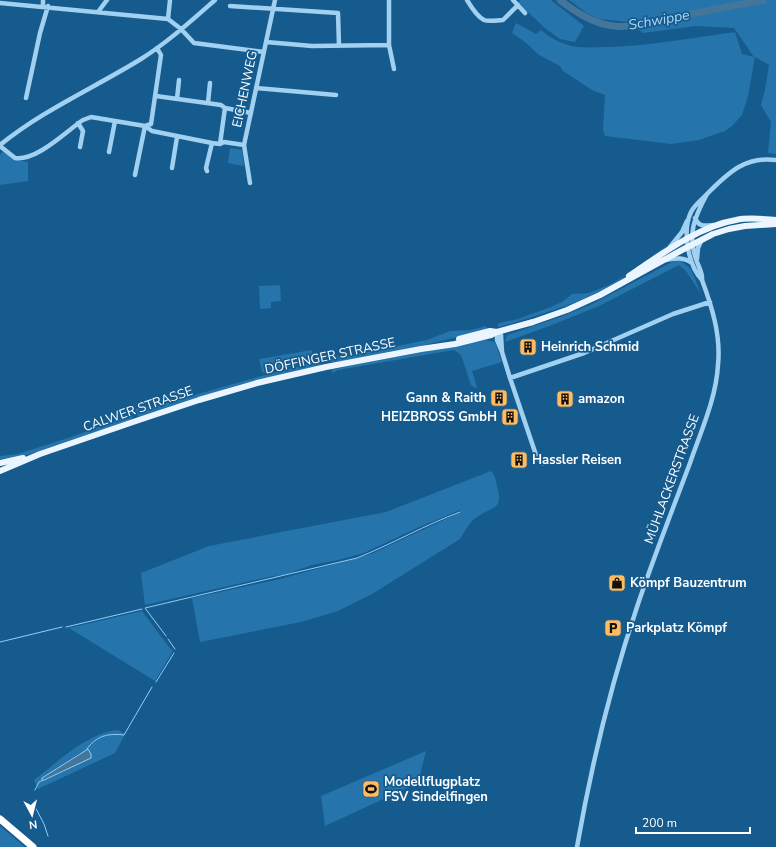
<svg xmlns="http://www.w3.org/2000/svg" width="776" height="847" font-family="'Nunito Sans',sans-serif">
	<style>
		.green { fill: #2574ab; fill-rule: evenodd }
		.water { fill: #44769b; stroke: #93cdf3 }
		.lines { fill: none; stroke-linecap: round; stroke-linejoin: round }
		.stream { stroke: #93cdf3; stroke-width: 1 }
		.river { stroke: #44769b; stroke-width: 7 }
		.minor { stroke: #a1d0f0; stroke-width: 4.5 }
		.major { stroke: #eaf5ff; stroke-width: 6 }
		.highway { stroke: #fff; stroke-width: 7 }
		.labels { text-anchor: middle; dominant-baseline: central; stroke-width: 3.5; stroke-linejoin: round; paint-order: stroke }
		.street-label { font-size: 13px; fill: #fff; stroke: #165b8e }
		.poi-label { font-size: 13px; font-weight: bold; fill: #fff; stroke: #165b8e; text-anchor: start }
		.water-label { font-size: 14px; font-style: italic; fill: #add9f7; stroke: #165b8e }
	</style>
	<rect width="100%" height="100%" fill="#165b8e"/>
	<path class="green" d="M520,0H551L584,26L575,42L560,39L546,29L518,3Z
		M569,0H776V154L768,153L771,122L761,105L765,90L769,65L755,57L748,96L742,115L732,126L725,131L699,140L671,144L605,136L603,130L605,95L592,90L563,71L560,66L539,55L525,42L512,33L516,23L536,34L541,30C552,39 563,45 577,47C588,48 599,47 611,47C652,45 694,38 735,32L742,54L754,57L734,28L696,26L643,33L629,22L599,19L588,14Z
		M230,148L242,150L244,166L228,163Z
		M3,151L14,159L28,162V181L0,185V155Z
		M674,240C657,254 639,268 620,280C584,303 541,314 500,327L498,326V324L500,323L518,319L551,307L562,302L572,294L589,293L609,285L628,274Z
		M683,260L682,262L691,269L701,294L686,271L679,265L599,306L552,325L505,342L507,335L563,316L592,304L674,261Z
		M280,285L281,301L271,302V308L260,309L259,286Z
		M486,326L487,330L408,349L345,361L329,362L326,359L328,355L343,357L427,340L450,331L471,330Z
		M486,340L495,342L502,362L472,371L477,388H475L471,385L461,355L454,350L338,370L333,373L331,370L367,362Z
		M312,350L313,357L302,364L264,373L262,372L259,359Z
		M319,357L322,358L323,361L320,365L316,366L238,385L140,417L137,416L136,409L138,407H153L261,376L301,366Z
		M131,412L133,417L132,419L128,421L27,455L18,458L0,459V456L18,454L71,437L118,420Z
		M491,471C495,475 496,480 497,486C504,510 493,506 477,517C469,522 465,532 460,539L372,594L338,611L301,622L200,642L192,598L280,579L371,554L461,512L460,510L417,528L364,553L338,560L312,565L284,575L273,576L145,605L141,573L209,546L386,512Z
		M142,611L169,647L173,651L155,681L69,628Z
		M118,730L125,734L115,753L38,789L34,780C59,761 87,733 118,730ZM83,751L67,770L42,781V778Z
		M426,751L418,783L325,826L321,796Z
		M0,826L25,847H0Z"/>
	<path class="water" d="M88,749L91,754V758L42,781V778Z"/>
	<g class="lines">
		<path class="stream" d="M66,627L142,609
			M166,636L145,608L357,558C392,544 425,525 460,512
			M168,639L175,649
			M0,642L62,627
			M156,682L174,653
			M87,749C96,736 108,733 124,735L152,687
			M35,790L39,782L41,781
			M33,803L44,824L48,836"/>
		<path class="river" d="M560,0C575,12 594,24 614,26C619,27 625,26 630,26L763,0"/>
		<path class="minor" d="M43,0V6
			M389,0V45L394,69
			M467,0C470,5 478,17 484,20C489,22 498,20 503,20L518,5
			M513,0L525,13
			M0,3L168,19L181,29L194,43L264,52
			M230,6L338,13L339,46
			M98,12L107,0
			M168,19L170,0
			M266,42L312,46L389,45
			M256,88L336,95
			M156,96L221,105L225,108L251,113
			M26,98L40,33L48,6
			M177,99L179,80
			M208,103L210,83
			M78,123L83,131L80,147
			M220,144L225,108
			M0,145C43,110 94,88 141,59C168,42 191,21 215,0
			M0,146L15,158C37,161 65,132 83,120L91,117L145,126L152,131L212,143L220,144L224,142L244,145
			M109,152L115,121
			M172,168L177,137
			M207,171L206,168L212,143
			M135,175L145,126L151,124L161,55L157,48
			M250,183L244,145L275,0
			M695,218C699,227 704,226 713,225
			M670,247L682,232L687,221
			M697,259L698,248L702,239
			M666,260C676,258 684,257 692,263
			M702,280C688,265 682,231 691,212C695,204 703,199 709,192C729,172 746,156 776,160
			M497,332V340L502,352L510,378L536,455L538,459L543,463
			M497,332L501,335L502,352
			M510,378L584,353L673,314L710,302
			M577,847C591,767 611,684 637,607C653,559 672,511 690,463C701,431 716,399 718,365C721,335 712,307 702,280C703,273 698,266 696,259C687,234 695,216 707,194"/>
		<path class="major" d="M629,276C660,255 699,226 736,220C749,217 763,219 776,220
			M459,339L490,331L497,332
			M0,463L23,458
			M0,471L40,454L136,421L199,400L257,383L326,367L421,349L455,344L491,335L497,332L533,322L567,310L600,295L682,250L713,234L729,229L745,226L776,224"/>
		<path class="highway" d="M0,819L33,847"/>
	</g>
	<defs>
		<symbol id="building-square" viewBox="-11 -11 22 22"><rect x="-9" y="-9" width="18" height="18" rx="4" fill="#ffbb60" stroke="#165b8e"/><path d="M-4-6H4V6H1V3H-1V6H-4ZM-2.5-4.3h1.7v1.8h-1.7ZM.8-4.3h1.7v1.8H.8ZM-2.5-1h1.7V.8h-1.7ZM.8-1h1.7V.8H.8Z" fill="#111"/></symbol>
		<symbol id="shop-square" viewBox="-11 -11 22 22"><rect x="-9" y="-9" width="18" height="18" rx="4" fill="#ffbb60" stroke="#165b8e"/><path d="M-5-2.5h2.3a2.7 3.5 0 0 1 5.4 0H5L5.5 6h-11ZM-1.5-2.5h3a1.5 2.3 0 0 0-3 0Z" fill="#111"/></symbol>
		<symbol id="parking-square" viewBox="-11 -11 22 22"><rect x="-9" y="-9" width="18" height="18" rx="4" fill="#ffbb60" stroke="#165b8e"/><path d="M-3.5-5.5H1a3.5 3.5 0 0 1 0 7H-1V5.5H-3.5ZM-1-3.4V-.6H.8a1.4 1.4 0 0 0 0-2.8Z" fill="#111"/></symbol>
		<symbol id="stadium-square" viewBox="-11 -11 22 22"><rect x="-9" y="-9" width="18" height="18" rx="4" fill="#ffbb60" stroke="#165b8e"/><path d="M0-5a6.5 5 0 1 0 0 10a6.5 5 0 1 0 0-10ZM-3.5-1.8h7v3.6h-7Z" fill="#111"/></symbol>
	</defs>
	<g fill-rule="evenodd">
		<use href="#building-square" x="518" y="337" width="20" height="20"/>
		<use href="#building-square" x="489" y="388" width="20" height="20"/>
		<use href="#building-square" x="555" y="389" width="20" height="20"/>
		<use href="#building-square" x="500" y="407" width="20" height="20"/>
		<use href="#building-square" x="509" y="450" width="20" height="20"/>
		<use href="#shop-square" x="607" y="573" width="20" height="20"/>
		<use href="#parking-square" x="603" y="618" width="20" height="20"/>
		<use href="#stadium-square" x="361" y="779" width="20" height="20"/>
	</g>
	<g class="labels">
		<g class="street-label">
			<text transform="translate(245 89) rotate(-78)">EICHENWEG</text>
			<text transform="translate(330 356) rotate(-12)">DÖFFINGER STRASSE</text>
			<text transform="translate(138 409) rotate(-19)">CALWER STRASSE</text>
			<text transform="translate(672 479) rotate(-70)">MÜHLACKERSTRASSE</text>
		</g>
		<g class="poi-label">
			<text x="541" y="347">Heinrich Schmid</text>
			<text x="486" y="398" text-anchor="end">Gann &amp; Raith</text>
			<text x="578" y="399">amazon</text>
			<text x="497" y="417" text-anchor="end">HEIZBROSS GmbH</text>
			<text x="532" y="460">Hassler Reisen</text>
			<text x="630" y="583">Kömpf Bauzentrum</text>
			<text x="626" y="628">Parkplatz Kömpf</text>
			<text x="384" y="782">Modellflugplatz<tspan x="384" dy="15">FSV Sindelfingen</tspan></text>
		</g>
		<g class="water-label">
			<text transform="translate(659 20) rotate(-10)">Schwippe</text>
		</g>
	</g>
	<g transform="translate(32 815) rotate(173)" stroke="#165b8e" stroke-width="3" paint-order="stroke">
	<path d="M0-3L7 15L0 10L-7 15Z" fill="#ffffff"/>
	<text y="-6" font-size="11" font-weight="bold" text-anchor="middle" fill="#ffffff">N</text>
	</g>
	<path d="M636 827v6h114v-6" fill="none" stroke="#ffffff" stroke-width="2"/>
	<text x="642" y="827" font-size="12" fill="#ffffff" stroke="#165b8e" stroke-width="3" paint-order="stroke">200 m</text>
</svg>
